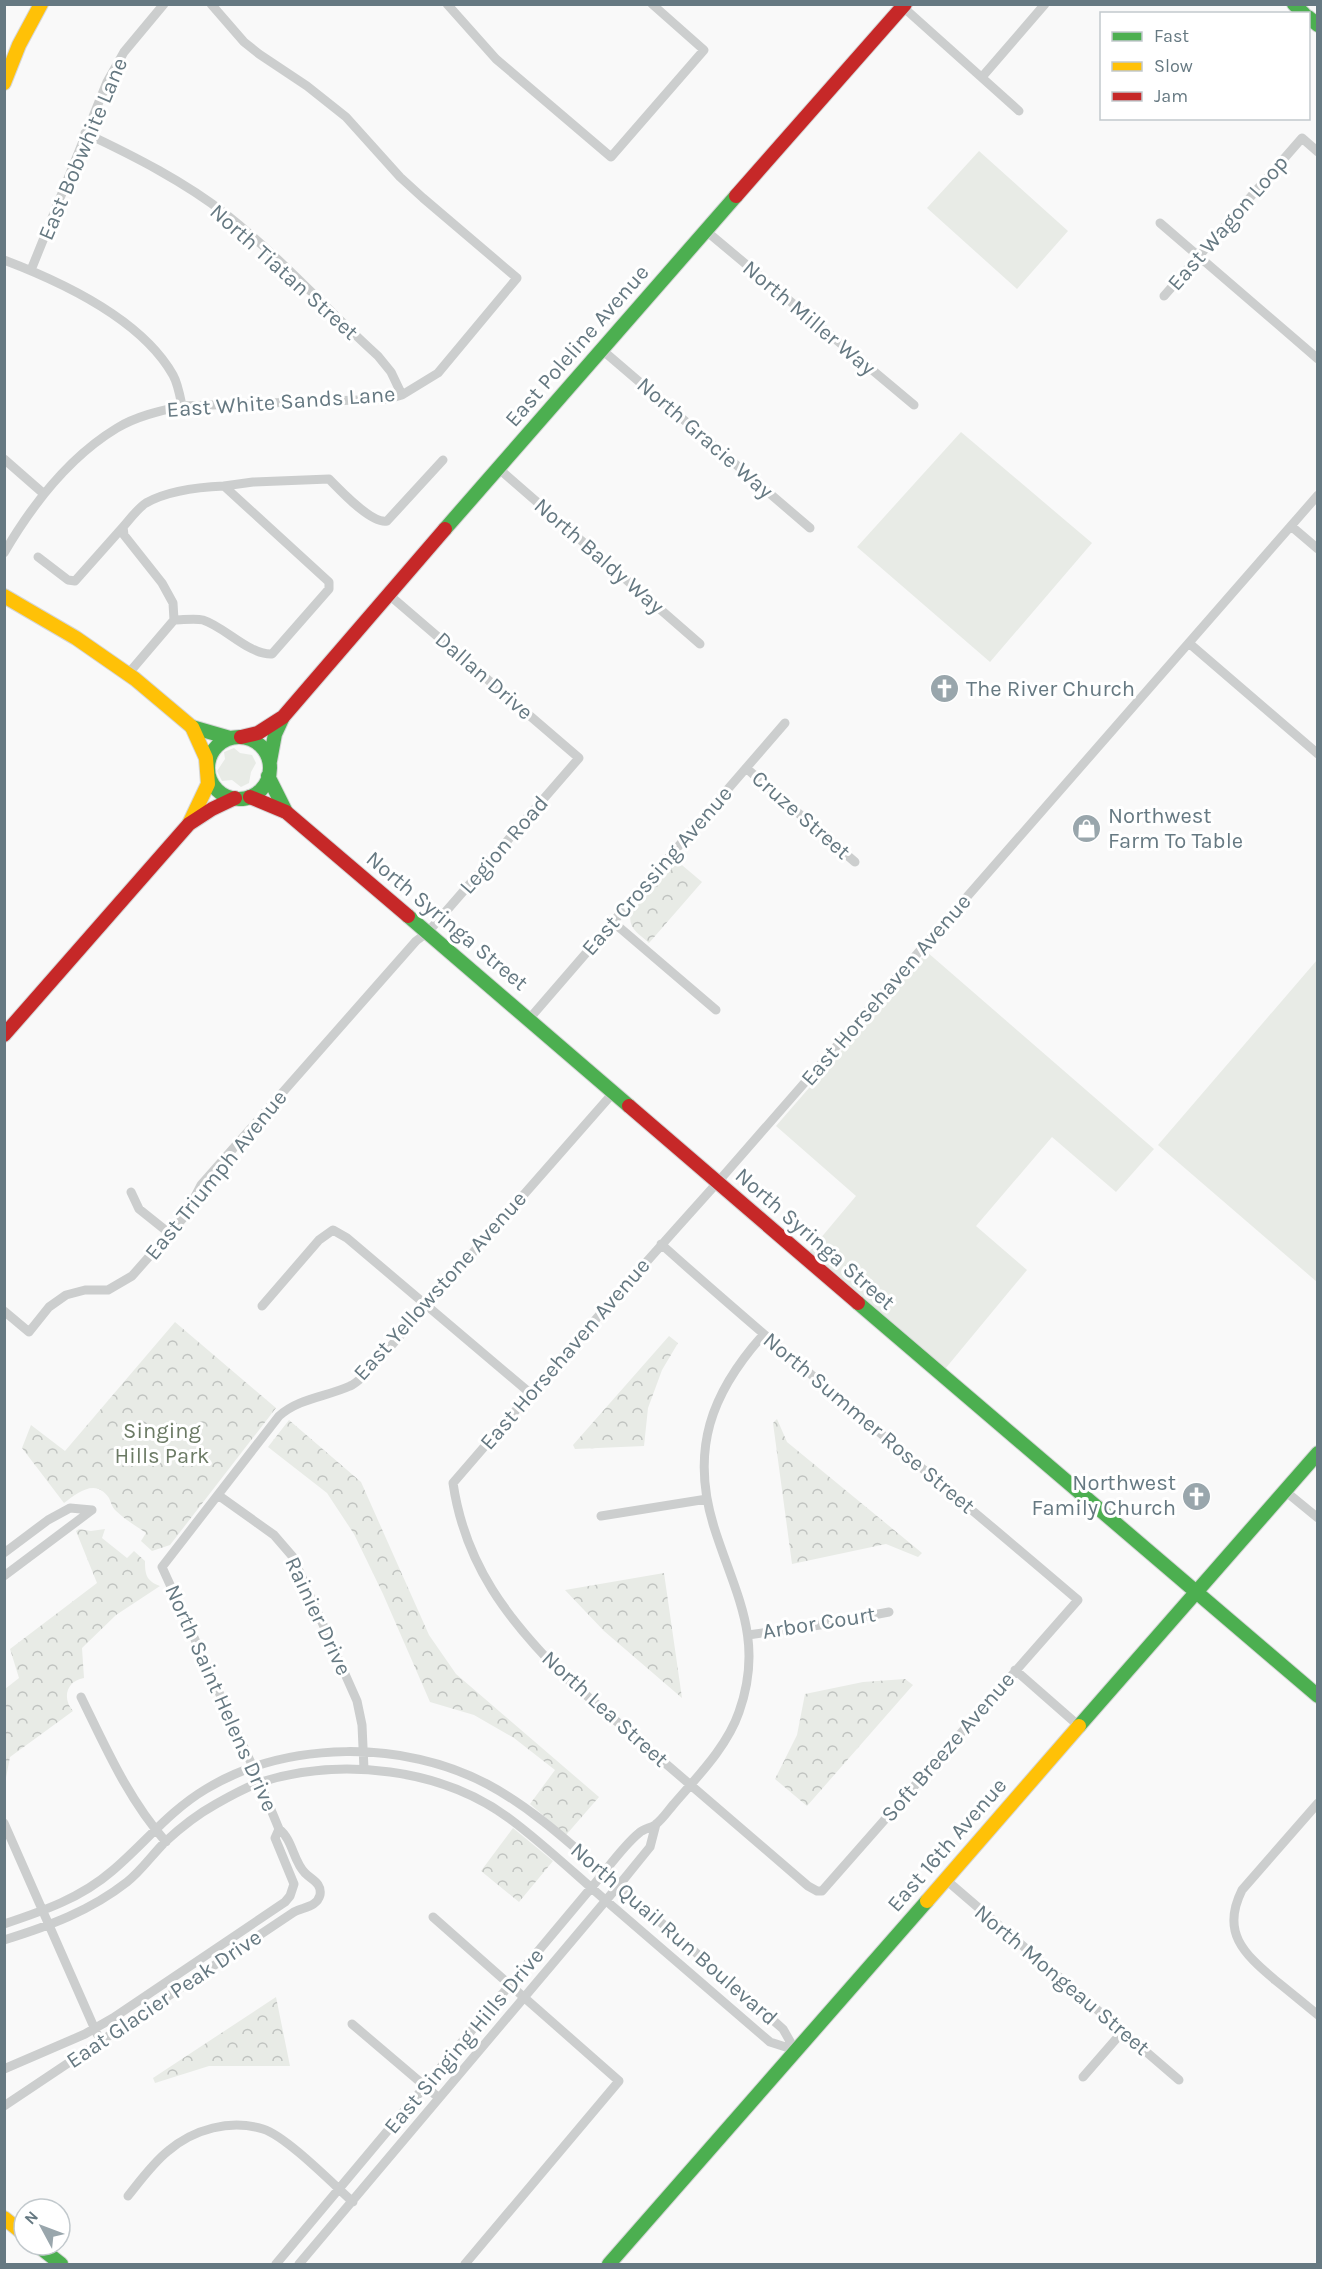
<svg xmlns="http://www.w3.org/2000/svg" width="1322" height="2269" font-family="Karla,sans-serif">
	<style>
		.grass { fill: #e8ebe6 }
		.park { fill: url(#park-crowns) }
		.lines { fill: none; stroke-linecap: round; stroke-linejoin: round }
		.fast-casing { stroke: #d5d6d7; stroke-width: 16 }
		.slow-casing { stroke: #d5d6d7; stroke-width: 16 }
		.jam-casing { stroke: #d5d6d7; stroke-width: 16 }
		.street { stroke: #cccece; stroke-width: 9 }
		.fast { stroke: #4caf50; stroke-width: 14 }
		.slow { stroke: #ffc107; stroke-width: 14 }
		.jam { stroke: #c62828; stroke-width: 14 }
		.labels { text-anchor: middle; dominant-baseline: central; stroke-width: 6; stroke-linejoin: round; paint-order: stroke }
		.street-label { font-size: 22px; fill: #667982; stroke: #fff }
		.poi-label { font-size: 22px; fill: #667982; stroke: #fff; text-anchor: start }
		.park-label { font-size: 22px; fill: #6b7a64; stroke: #fff }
	</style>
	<defs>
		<pattern id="park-crowns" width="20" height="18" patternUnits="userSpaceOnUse" patternTransform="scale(1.5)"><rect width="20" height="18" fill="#e8ebe6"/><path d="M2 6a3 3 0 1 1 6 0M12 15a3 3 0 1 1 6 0" fill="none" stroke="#c0c3c0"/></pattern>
	</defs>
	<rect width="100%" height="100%" fill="#f9f9f9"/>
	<path class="grass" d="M979,151L1068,231L1017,289L927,208Z
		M961,432L1092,543L990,662L857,547Z
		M234,748L240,753L252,755L256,763L251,772L249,783L241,787L232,780L222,781L217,771L225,759L224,752Z
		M927,952L1154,1149L1116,1192L1052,1137L976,1226L1027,1270L945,1369L809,1252L856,1196L776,1126Z
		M1317,960V1282L1158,1145Z"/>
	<path class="park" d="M676,860L702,882L649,943C639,934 627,928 631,913Z
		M175,1322L276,1408L170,1545L152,1551L141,1541L146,1533C136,1526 124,1519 115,1510C112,1507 111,1502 109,1498C96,1478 78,1492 64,1503L22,1448L31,1425L65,1451Z
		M669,1336L678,1343L662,1370L648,1408L644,1446L575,1449L573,1445Z
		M777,1419L787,1442L922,1553L918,1557L886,1544L792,1564L773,1423Z
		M289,1420L361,1482L429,1635L456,1674L599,1797L566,1835L530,1804L555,1770L514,1738L474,1715L430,1702L383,1594L354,1534L327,1493L268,1447Z
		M79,1529L91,1531L105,1529L102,1538L127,1558L134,1551L145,1561C145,1574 146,1581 160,1586L116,1615L82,1648L84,1678C66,1681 62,1699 73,1711L10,1757L5,1783V1689L19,1678L10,1649L97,1583L76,1531Z
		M664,1573L682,1698L604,1631L565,1590Z
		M905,1679L913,1685L807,1806L775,1779L797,1735L805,1694L863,1682Z
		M513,1828L553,1861L519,1902L481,1871Z
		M276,1997L290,2066H209L155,2083L153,2078Z"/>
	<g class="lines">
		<defs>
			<path id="fast" d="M1294,4L1304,14
				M1308,17L1318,25
				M445,529L736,196
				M192,727L230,738
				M208 768a31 31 0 1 1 62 0a31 31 0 1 1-62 0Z
				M270,761L275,734L282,719
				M268,776L286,812
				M408,916L629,1106
				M858,1303L1318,1696
				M1079,1726L1318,1453
				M37,2245L61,2264
				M609,2264L927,1901"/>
			<path id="slow" d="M4,83L19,45L41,4
				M4,596L76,638L135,679L192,727L206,758L208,784L189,824
				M927,1901L1079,1726
				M4,2218L24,2234"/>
			<path id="jam" d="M736,196L905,4
				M241,737L258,733L283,717L445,529
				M250,797L286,812L408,916
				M4,1035L189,824L212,809L235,798
				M629,1106L858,1303"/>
		</defs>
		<use href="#fast" class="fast-casing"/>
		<use href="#slow" class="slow-casing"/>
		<use href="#jam" class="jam-casing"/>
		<path class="street" d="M447,4L496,59L611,157L704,50L652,4
			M903,7L1019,111
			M982,77L1045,4
			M85,133C134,156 185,182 227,215C281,258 327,310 378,356L391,372L402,395
			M1160,223L1318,359
			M705,230L914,405
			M4,260C62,282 142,320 173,375C178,384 180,396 182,406
			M31,270L107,82L124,52L164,4
			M1164,296L1302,138L1318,152
			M601,349L810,528
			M4,459L44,494
			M498,468L700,644
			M224,486L253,482L329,479C341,491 371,524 387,521L443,460
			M1291,526L1318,549
			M4,553C32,505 69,457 117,428C137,416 160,411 182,406L388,399L402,395L438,373L517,278L423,198L400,177L346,117L307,86L259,54L244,42L211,4
			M38,557L68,580L75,581L123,527
			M1190,644L1318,754
			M128,674L174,620L173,603L162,583L124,535L123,527C130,519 138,508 146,503C167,491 200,487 224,486L329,582V589L272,654C249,655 225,627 203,620C195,618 183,620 174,620
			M746,768L855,862
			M613,922L716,1010
			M530,1018L785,723
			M131,1192L139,1209L169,1233
			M661,1244C797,1366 939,1481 1078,1600L822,1891H817L808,1886L565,1677C508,1620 465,1565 453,1483C540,1382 628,1282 717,1183L1318,495
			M262,1306L319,1240L333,1230L347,1238L530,1393
			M4,1311L29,1332L49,1307L66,1295L85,1290H108L132,1276L185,1216L201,1185L416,941L428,932L579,758L388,594
			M1285,1491L1318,1518
			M218,1495L274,1535L293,1557L357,1701L362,1725L364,1769
			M601,1516L707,1499
			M4,1553L48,1520L70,1508L92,1510
			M4,1576L92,1510
			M748,1635L820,1625L889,1612
			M1015,1670L1079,1726
			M81,1697C106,1748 128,1799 166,1842
			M1318,1803L1242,1890C1221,1932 1243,1953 1275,1980C1289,1991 1303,2003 1318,2015
			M4,1823L97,2034
			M945,1879L1179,2080
			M433,1917L619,2081L465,2264
			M4,1924C43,1911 81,1898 112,1871C144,1844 169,1811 206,1789C288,1740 404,1740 487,1784C536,1810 577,1850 619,1886C674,1934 729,1981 783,2029L795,2050
			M4,1940C49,1926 90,1911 127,1882C141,1871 152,1855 165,1842C180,1828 198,1814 216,1804C230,1796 246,1787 261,1782C341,1757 442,1768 510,1819C545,1845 578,1877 611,1905C664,1951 717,1996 770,2042L795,2050
			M352,2024L439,2098
			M4,2069L85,2034L113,2018L285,1902L290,1896L294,1884L275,1838L279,1829
			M1083,2077L1123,2031
			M4,2106L294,1912C303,1907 317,1907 320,1895C322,1883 312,1880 305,1873C293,1861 293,1840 279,1829L257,1776L162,1567L279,1416C299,1398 326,1397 350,1386C357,1383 363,1376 369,1371L613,1093
			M128,2196C140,2181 153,2163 168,2151C194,2129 230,2119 263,2129C286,2136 333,2184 353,2202
			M276,2264L591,1888C606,1871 622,1847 639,1833C643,1829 650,1828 655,1825C662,1820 668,1811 673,1805C697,1777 727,1747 739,1712C765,1639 735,1594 714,1527C690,1450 711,1393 763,1335
			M299,2264L624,1879L650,1847L656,1824"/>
		<use href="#fast" class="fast"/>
		<use href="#slow" class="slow"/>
		<use href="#jam" class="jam"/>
	</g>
	<defs>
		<symbol id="church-disc" viewBox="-11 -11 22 22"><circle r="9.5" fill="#99a6ac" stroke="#fff"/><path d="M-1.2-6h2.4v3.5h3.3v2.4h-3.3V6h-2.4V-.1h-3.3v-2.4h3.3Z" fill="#fff"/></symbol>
		<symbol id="shop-disc" viewBox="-11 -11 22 22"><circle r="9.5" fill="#99a6ac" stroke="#fff"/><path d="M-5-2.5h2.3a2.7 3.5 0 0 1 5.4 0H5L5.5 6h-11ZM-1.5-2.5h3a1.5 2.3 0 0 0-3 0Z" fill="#fff"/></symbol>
	</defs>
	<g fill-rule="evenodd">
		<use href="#church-disc" x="928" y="672" width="33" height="33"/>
		<use href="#shop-disc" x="1070" y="812" width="33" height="33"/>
		<use href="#church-disc" x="1180" y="1480" width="33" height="33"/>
	</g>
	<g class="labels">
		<g class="street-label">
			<text transform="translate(83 149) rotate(-67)">East Bobwhite Lane</text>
			<text transform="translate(1228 223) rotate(-49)">East Wagon Loop</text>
			<text transform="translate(284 272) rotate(42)">North Tiatan Street</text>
			<text transform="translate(809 318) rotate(40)">North Miller Way</text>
			<text transform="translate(577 346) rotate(-49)">East Poleline Avenue</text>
			<text transform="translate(281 402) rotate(-4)">East White Sands Lane</text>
			<text transform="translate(705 438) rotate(41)">North Gracie Way</text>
			<text transform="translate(599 556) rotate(41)">North Baldy Way</text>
			<text transform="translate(484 676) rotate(41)">Dallan Drive</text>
			<text transform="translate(801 815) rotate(41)">Cruze Street</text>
			<text transform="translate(504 845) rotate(-49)">Legion Road</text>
			<text transform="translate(657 871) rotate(-49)">East Crossing Avenue</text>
			<text transform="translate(447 921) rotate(40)">North Syringa Street</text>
			<text transform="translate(886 990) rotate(-49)">East Horsehaven Avenue</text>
			<text transform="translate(216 1175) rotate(-51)">East Triumph Avenue</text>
			<text transform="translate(815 1239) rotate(41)">North Syringa Street</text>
			<text transform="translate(440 1286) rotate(-48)">East Yellowstone Avenue</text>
			<text transform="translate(565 1354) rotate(-49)">East Horsehaven Avenue</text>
			<text transform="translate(869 1423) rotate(40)">North Summer Rose Street</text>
			<text transform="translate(318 1616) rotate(65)">Rainier Drive</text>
			<text transform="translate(819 1623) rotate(-9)">Arbor Court</text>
			<text transform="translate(221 1698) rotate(66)">North Saint Helens Drive</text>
			<text transform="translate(605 1709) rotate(42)">North Lea Street</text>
			<text transform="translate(948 1747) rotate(-49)">Soft Breeze Avenue</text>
			<text transform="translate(947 1845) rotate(-49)">East 16th Avenue</text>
			<text transform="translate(674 1934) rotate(41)">North Quail Run Boulevard</text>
			<text transform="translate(1062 1980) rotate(40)">North Mongeau Street</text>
			<text transform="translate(164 1999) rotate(-34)">Eaat Glacier Peak Drive</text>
			<text transform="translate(464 2041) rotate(-50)">East Singing Hills Drive</text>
		</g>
		<g class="poi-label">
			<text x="966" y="689">The River Church</text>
			<text x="1108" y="816">Northwest<tspan x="1108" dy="25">Farm To Table</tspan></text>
			<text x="1176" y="1483" text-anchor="end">Northwest<tspan x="1176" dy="25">Family Church</tspan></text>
		</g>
		<g class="park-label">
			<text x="162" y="1431">Singing<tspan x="162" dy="25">Hills Park</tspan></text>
		</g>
	</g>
	<rect width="1322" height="2269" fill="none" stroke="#667982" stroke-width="12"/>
	<rect x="1100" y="12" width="210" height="108" fill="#ffffff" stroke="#c2c9cd" stroke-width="1.5"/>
	<rect x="1112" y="32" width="30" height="9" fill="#4caf50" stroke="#c2c9cd" stroke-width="1.5"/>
	<text x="1154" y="42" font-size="18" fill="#667982">Fast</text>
	<rect x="1112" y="62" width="30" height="9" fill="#ffc107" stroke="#c2c9cd" stroke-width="1.5"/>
	<text x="1154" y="72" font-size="18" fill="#667982">Slow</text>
	<rect x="1112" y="92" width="30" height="9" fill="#c62828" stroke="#c2c9cd" stroke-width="1.5"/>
	<text x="1154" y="102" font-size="18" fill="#667982">Jam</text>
	<g transform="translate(42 2227) rotate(311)"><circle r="28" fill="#ffffff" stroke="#c2c9cd" stroke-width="1.5"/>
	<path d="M0-4.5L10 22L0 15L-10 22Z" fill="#99a6ac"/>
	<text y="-9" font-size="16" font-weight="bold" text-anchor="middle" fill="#667982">N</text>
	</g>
</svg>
